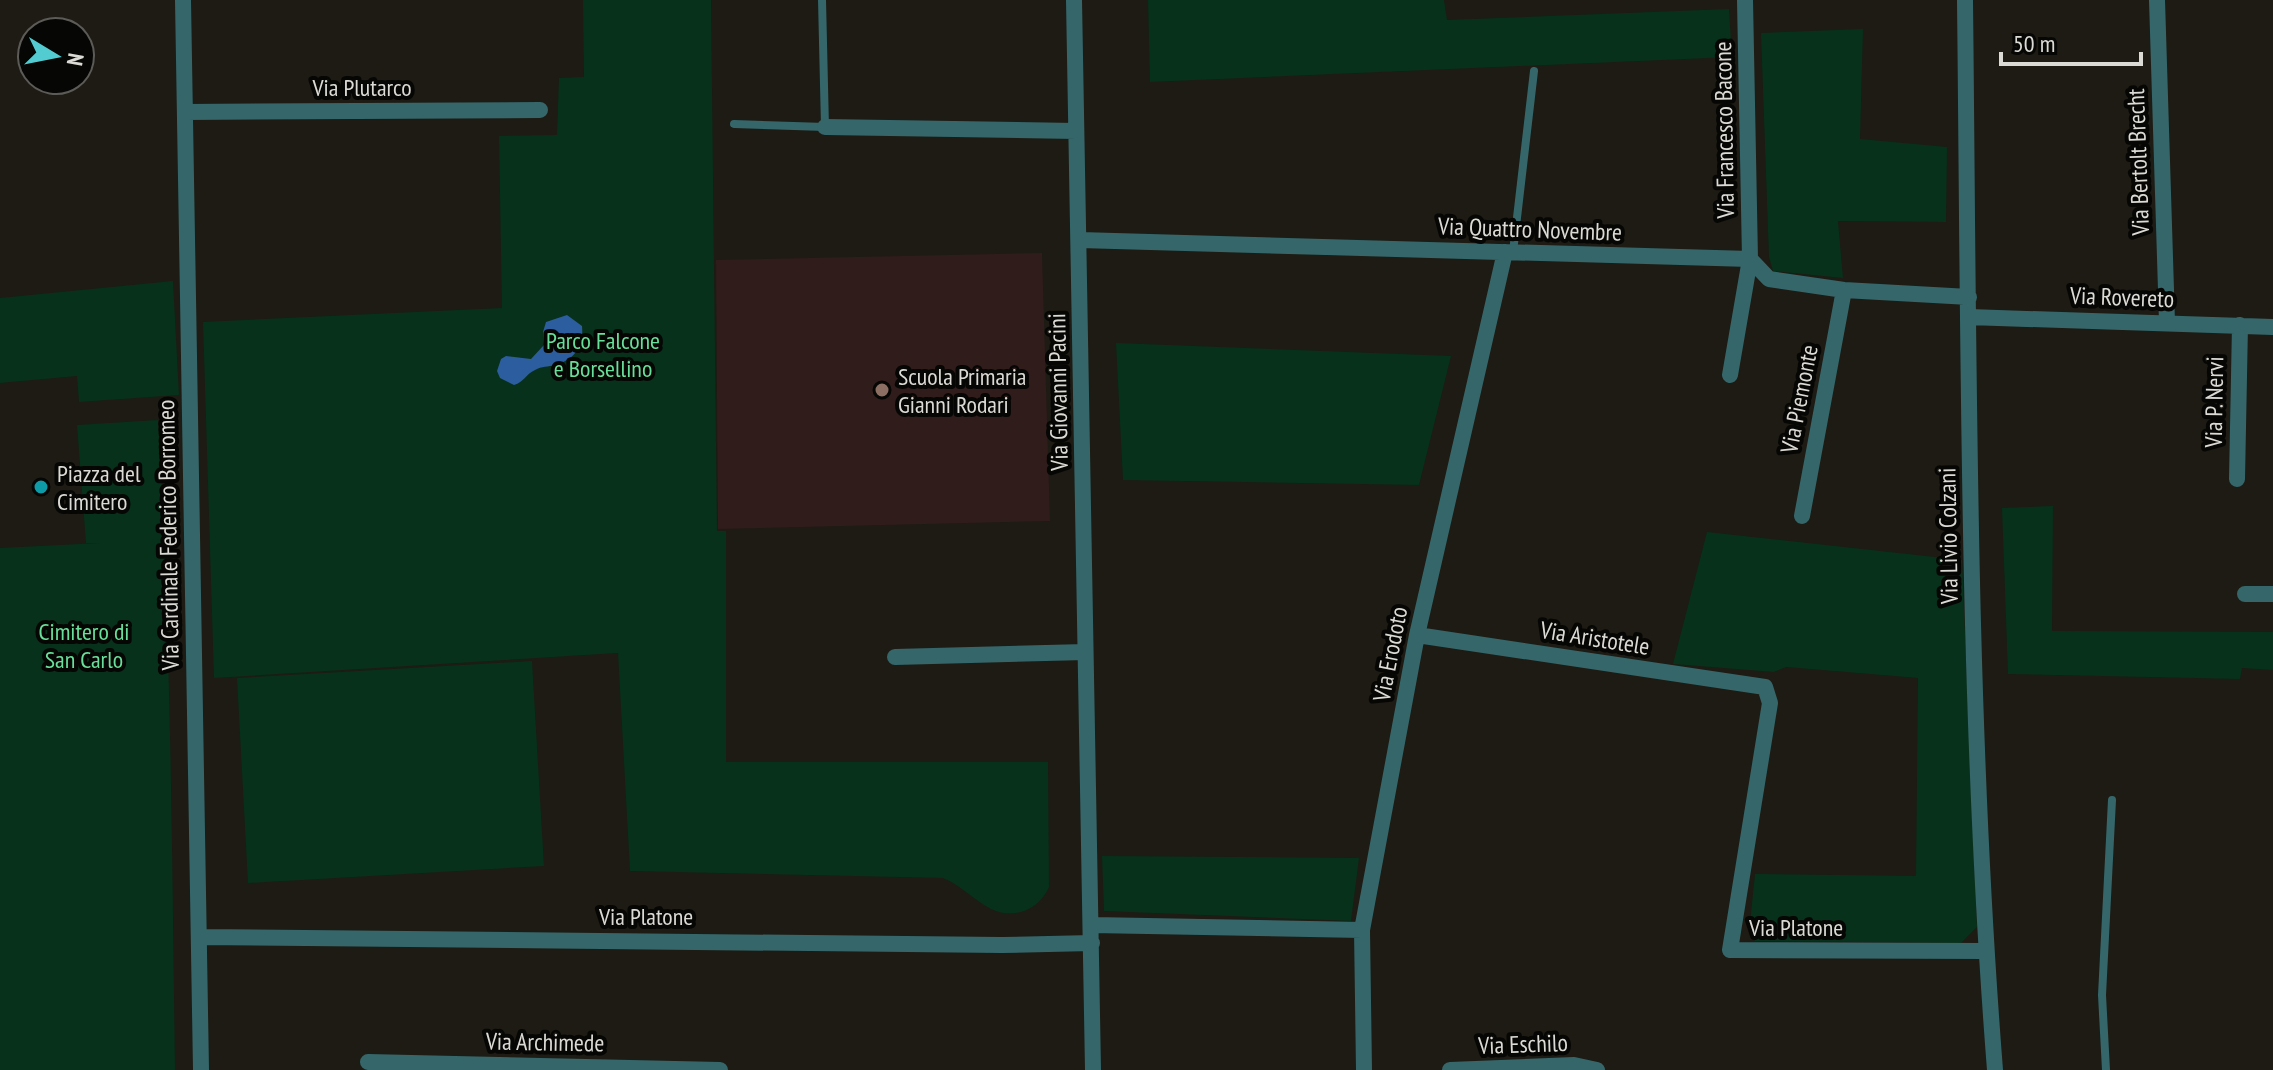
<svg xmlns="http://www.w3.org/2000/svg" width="2273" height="1070" font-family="'PT Sans Narrow',sans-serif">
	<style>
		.education { fill: #2f1c1b }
		.green { fill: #07311b }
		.water { fill: #2c5d9f }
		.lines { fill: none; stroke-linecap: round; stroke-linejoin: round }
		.service { stroke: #35666a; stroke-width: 8 }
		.minor { stroke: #35666a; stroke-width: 16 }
		.education-dot { fill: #8d6e63; stroke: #060604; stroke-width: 3 }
		.culture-dot { fill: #0f9aa8; stroke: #060604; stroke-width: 3 }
		.labels { text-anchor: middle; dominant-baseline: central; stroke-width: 8; stroke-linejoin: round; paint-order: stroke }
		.street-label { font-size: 24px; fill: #dcdad5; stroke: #060604 }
		.park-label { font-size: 24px; fill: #69e09a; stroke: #060604 }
		.poi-label { font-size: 24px; fill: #dcdad5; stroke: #060604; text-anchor: start }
	</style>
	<rect width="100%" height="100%" fill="#1d1b13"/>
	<path class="education" d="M1042,253L1050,521L718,529L716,260Z"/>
	<path class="green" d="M583,0H711L717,531H726V762H1048L1049,887C1039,910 1014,920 991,909C973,900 961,885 943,878L630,871L618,653L214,678L203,322L502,308L499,136L557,135L559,78L584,77Z
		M1148,0H1444L1447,20L1729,9L1732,57L1150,82Z
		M1863,29L1860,139L1947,147L1946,222L1838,221L1843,278L1773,271L1769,257L1761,33Z
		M173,281L179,395L79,402L77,376L0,383V298Z
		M1116,343L1451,356L1419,485L1123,480Z
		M158,420C171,636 172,853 175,1070H0V548L100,543H86L77,425Z
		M2053,506L2052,631L2273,632V670L2242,668L2240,679L2008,674L2002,508Z
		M1707,532L1962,560L1977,927L1961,943L1755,941L1749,933L1755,874L1916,876L1918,678L1786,667L1774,672L1673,664Z
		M532,661L544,866L248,883L237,678Z
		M1102,856L1359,858L1351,921L1104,911Z"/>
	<path class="water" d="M567,315L582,326C584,347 575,359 555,365C548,367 542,366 535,370C526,374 524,382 514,385L500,378L497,371L501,359L506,356L531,359L544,345L543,332L546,322Z"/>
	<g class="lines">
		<path class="service" d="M734,124L825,127L822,0
			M1513,252L1534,71
			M2106,1070L2102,995L2112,800"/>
		<path class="minor" d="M183,0L201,1070
			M1074,0L1093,1070
			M1965,0C1969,357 1967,714 1995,1070
			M2157,0L2167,322
			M185,112L540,110
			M825,127L1076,131
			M1080,240L1750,259L1769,279L1844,290L1969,297
			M1969,317L2273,327
			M1730,375L1750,259L1745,0
			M2237,479L2240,325
			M1802,516L1844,290
			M2245,594H2273
			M1417,635L1765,687L1770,703L1730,950L1986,951
			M895,657L1085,652
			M1092,925L1362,930
			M199,937L1002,945L1092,943
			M368,1062L720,1070
			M1364,1070L1362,930L1417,635L1505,252
			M1450,1070L1574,1065L1597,1070"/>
	</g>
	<circle class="education-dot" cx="882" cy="390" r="8"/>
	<circle class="culture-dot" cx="41" cy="487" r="8"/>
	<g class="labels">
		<g class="street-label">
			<text x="362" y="87">Via Plutarco</text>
			<text transform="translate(1724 130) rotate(-91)">Via Francesco Bacone</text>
			<text transform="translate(2138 162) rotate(-92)">Via Bertolt Brecht</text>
			<text transform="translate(1530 229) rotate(2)">Via Quattro Novembre</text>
			<text transform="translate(2122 297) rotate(2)">Via Rovereto</text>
			<text transform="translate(1058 392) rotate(-91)">Via Giovanni Pacini</text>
			<text transform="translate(1799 399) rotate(-79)">Via Piemonte</text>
			<text transform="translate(2214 402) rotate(-89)">Via P. Nervi</text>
			<text transform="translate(168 535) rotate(-91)">Via Cardinale Federico Borromeo</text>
			<text transform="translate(1948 536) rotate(-91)">Via Livio Colzani</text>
			<text transform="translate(1595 638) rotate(9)">Via Aristotele</text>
			<text transform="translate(1390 654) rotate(-79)">Via Erodoto</text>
			<text x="646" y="916">Via Platone</text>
			<text x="1796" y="927">Via Platone</text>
			<text transform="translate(545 1042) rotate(1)">Via Archimede</text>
			<text transform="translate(1523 1044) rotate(-2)">Via Eschilo</text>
		</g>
		<g class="park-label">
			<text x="603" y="340">Parco Falcone<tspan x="603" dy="28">e Borsellino</tspan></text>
			<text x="84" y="631">Cimitero di<tspan x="84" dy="28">San Carlo</tspan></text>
		</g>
		<g class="poi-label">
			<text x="898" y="376">Scuola Primaria<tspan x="898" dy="28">Gianni Rodari</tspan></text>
			<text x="57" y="473">Piazza del<tspan x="57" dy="28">Cimitero</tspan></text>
		</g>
	</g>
	<g transform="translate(56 56) rotate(100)"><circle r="38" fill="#060604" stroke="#5c5b58" stroke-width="2"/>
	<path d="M0-6L14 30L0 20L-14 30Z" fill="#52ccd1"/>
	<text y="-12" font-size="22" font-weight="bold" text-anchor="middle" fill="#dcdad5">N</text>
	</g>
	<path d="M2001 52v12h140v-12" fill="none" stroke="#dcdad5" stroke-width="4"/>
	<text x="2013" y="52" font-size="24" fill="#dcdad5" stroke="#060604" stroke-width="6" paint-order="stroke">50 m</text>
</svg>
